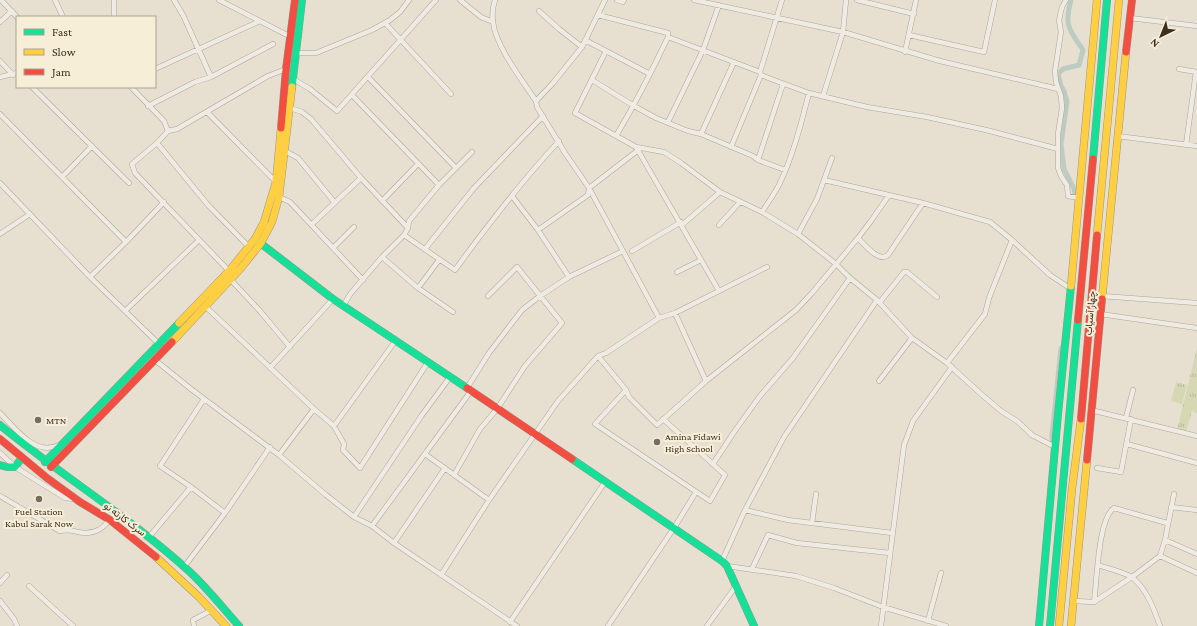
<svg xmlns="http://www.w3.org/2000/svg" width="1197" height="626" font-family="'Crimson Pro',Vazirmatn,serif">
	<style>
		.grass { fill: url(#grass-tufts) }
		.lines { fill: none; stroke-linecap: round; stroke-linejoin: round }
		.canal { stroke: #bcccc2; stroke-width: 5 }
		.street-casing { stroke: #ada599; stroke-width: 5.5 }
		.fast-casing { stroke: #9c958a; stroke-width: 8 }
		.slow-casing { stroke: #9c958a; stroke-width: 8 }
		.jam-casing { stroke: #9c958a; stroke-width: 8 }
		.street { stroke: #efebe3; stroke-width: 4.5 }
		.fast { stroke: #16e098; stroke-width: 7 }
		.slow { stroke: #ffcf43; stroke-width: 7 }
		.jam { stroke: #f24e42; stroke-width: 7 }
		.poi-dot { fill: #786c5e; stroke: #f7eed8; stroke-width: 1.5 }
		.labels { text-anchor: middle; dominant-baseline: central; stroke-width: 4; stroke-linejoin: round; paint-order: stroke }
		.street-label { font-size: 10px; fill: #3d2e20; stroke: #f7eed8 }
		.poi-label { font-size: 10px; fill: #3d2e20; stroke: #f7eed8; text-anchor: start }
	</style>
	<defs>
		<pattern id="grass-tufts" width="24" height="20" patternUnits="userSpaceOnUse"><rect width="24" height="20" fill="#d6d7b3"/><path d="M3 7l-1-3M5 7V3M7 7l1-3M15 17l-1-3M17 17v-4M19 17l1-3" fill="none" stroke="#b9b99a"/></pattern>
	</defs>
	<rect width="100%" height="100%" fill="#e7e0d1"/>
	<path class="grass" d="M1197,348V413L1192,411L1186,432L1177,430Z
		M1176,382L1187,385L1182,404L1171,401Z"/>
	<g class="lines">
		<path class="canal" d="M1071,0C1064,26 1069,29 1083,50L1079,65L1063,69L1058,74L1061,86L1064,91L1067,102L1061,144L1064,169L1074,189L1077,201
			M1053,446L1052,436L1061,348"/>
		<defs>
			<path id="street" d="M1,0L17,17
				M55,0L63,17
				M114,0V17
				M174,0L183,15L211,77
				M219,0L291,37
				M460,0L481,17L493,22
				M495,0C493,6 492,15 493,22C496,47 522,80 536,101L537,107L565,153L589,188L659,318
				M617,0L623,2L624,0
				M694,0L843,32L940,61L1058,89
				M857,0L914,14
				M1066,0L1062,7L1059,20L1061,32L1055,71L1056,82L1061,96L1062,108L1058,134V168L1061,176L1067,185L1068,196L1079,198
				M539,11L559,29L582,47
				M598,15L668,33V37C652,71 635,104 616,136
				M1130,18L1197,26
				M0,22L12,11
				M385,23L451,94
				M909,35L984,52L995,0
				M668,37L760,72L761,75L771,79L809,93L867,107L927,117L986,130L1058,149
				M585,40L650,74
				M606,51L575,113L636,147L664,152L681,163L720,192L762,212L798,234L836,264L850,278L877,300L912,338L947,363L981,394L1001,411L1017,421L1032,435L1055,447
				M905,52L916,0
				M295,53H316L372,30L390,20L400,12L409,0
				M0,61L13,75
				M155,69L260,21
				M1179,69L1197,72
				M760,72L782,0
				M0,77L17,73
				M368,77L456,168
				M293,79L310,89L337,111L436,0
				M592,80L634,106L656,118L688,131L701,134L753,156L758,160L785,170
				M32,87L129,183
				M131,87L164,121L168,131L157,143L208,205L249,247
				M352,95L439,185
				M823,96L843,32L846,0
				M536,101L553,83L582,47L605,0
				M148,106L195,82L211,77L273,44
				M290,108L302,112L311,119L361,178L408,228
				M207,112L276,182
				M0,114L126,242
				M668,122L703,50L719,5
				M168,131L177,129L268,76L286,69
				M701,134L734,62
				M1117,136L1197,146
				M157,143L132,164L135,173L229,271
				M1186,145L1196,72
				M636,147L719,291
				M731,147L761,75
				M285,151L298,158L335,203
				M758,160L783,84
				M63,176L92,146
				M824,180L923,203L990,222L1012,240L1050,275L1071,289
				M0,183L90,277L159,344
				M512,196L538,230L569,277
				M279,197L290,202L363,280
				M382,201L418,164
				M762,212C768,203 774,194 779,185C793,156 801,124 809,93
				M312,224L361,178
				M682,225L720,192
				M719,225L740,202
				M538,230L588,195L589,188L637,151
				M0,234L30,214
				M798,234L817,199L832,158
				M404,235L455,270C487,226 521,182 559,141
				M858,238C865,245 879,263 888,255L923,203
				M333,248L354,227
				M425,249L474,188L543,116
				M632,251L681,222
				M382,257L418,288L453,312
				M677,272L701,260
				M90,277L126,242L164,202
				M231,280L260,311L290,347
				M418,288L439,260
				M1102,296L1197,303
				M880,302L904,272H907L937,297
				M205,306L314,409L334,426L344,444L343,450L360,468L428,362
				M343,306L351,293L382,257L404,235L408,228L409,221L439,185L472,152
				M125,311L199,240
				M675,313L706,381
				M1100,314L1197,328
				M598,356L626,390L629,397L657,425L706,381L796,310L812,293L858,238L871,221L889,195
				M155,360L191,389L279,455L326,495L354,517L372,526L394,543L517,626
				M947,363L985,314L989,298L1012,240
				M270,368L333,299
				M879,381L912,338
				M467,388L489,353L522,310L540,296L569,277L623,251
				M626,390L595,424L710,501L725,475L663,419
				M1091,410L1197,436
				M0,413C15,428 35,457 59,445
				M1126,418L1133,390
				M334,426L396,340
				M1127,444L1197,463
				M0,453L15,467L65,498L74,499
				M425,454L489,500
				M279,455L314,409
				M713,464L734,432L760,396L793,358L850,278
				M1097,468L1121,472L1131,419
				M454,475L480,429L497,409L525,366L562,323L517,267L488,296
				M191,487L225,513
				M0,496L60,531C72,528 75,533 85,533C95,533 104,528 109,520
				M1171,507L1197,510
				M745,510L788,520L892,533
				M354,517L422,415L450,377
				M812,523L816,494
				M372,526L471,391
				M149,537L191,487L160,466L204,399
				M1165,540L1197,554
				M394,543L445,468
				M1160,556L1197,573
				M722,561L745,510L784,437L877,300
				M1098,565C1106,568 1127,573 1133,578C1147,590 1154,609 1160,626
				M727,566L796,576L834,588L883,607L946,626
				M184,567L225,513L270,447
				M752,569L768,535L797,543L890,553
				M441,575L489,500L558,401L598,356L606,353L659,318L675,313L767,267
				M0,583L7,575
				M29,586L73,626
				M0,601L14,619L17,626
				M1074,601L1094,602L1132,577L1160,556L1165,540L1174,494
				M1094,602C1097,581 1098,519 1114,508L1167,523
				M928,621L941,573
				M510,622L605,482
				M194,626L193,620L212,610
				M608,626L674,528L696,492
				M707,626L736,586
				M881,626L904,445L913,421L952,367"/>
			<path id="fast" d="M292,87L302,0
				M1093,159L1107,0
				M255,239L333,299L467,388
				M0,425C62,476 131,518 190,572C208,589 223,608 239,626
				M572,459L722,561L727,566L754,626
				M45,462L179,323
				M0,465L7,467H15L21,459
				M1039,626L1058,414L1071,286
				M1050,626L1078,320"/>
			<path id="slow" d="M1097,235L1119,0
				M1071,286L1097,0
				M1102,299L1126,52
				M179,323L229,271L255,239L264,222L276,182L281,128
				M172,342L241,268L261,243L272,222L279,197L292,87
				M156,557L199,597L226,626
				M1059,626L1072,489L1081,419
				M1071,626L1087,460"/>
			<path id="jam" d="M1126,52L1132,0
				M281,128L286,69L295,0
				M1078,320L1093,159
				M467,388L572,459
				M1081,419L1097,235
				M0,439L47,478L80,502L110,520L156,557
				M1087,460L1102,299
				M51,467L172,342"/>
		</defs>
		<use href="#street" class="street-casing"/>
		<use href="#fast" class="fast-casing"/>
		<use href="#slow" class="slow-casing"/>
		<use href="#jam" class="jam-casing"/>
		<use href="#street" class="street"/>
		<use href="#fast" class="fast"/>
		<use href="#slow" class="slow"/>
		<use href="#jam" class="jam"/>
	</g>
	<g class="poi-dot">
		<circle cx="38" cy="420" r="4"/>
		<circle cx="657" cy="442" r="4"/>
		<circle cx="39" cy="499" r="4"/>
	</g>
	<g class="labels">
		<g class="street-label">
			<text transform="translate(1090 313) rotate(-85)">چهار آسیاب</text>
			<text transform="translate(125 519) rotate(37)">سرک کارته نو</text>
		</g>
		<g class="poi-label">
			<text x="46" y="420">MTN</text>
			<text x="665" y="436">Amina Fidawi<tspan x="665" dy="12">High School</tspan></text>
			<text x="39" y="511" text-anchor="middle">Fuel Station<tspan x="39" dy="12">Kabul Sarak Now</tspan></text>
		</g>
	</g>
	<rect x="16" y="16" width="140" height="72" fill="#f7eed8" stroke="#ada18e"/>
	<rect x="24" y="29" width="20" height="6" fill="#16e098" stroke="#ada18e"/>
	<text x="52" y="36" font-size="12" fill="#3d2e20">Fast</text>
	<rect x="24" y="49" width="20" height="6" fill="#ffcf43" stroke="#ada18e"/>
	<text x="52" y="56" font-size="12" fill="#3d2e20">Slow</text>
	<rect x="24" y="69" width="20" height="6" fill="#f24e42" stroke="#ada18e"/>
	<text x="52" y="76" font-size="12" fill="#3d2e20">Jam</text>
	<g transform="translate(1161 36) rotate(223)" stroke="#f7eed8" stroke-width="3" paint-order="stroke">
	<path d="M0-3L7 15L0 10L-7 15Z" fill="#3d2e20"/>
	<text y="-6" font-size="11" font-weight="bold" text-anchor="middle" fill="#3d2e20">N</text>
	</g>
</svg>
